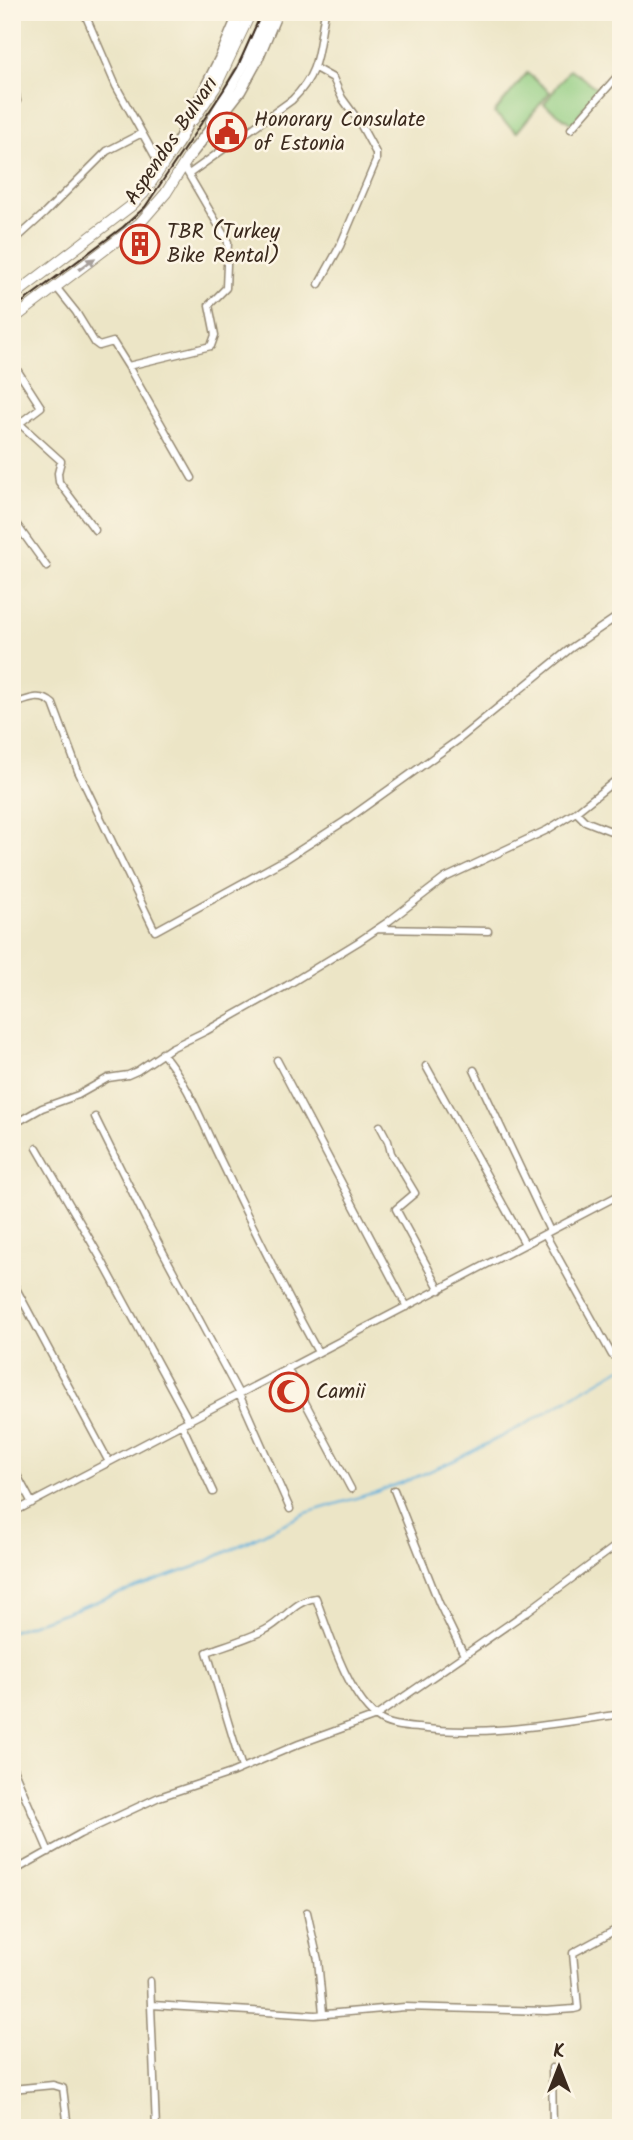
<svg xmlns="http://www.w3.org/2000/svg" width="633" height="2140" font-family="Kalam,sans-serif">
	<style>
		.green { fill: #92cd82; stroke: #667c50; stroke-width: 2 }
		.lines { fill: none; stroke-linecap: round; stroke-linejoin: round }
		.stream { stroke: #62b0dc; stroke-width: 2 }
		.street-casing { stroke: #948872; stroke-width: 9 }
		.primary-casing { stroke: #948872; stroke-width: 12 }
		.highway-casing { stroke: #948872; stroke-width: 13 }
		.street { stroke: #fff; stroke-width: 6 }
		.primary { stroke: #fff; stroke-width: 10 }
		.highway { stroke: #fff; stroke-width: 10 }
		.tram { stroke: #3b2a1e; stroke-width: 2 }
		.oneway { fill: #a79f9a }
		.labels { text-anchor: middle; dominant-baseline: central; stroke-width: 5; stroke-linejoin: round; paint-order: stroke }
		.poi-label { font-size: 21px; fill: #3b2a1e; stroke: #fcf5e5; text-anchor: start }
		.street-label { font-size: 21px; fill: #3b2a1e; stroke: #fcf5e5 }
	</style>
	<rect width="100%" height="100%" fill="#fcf5e5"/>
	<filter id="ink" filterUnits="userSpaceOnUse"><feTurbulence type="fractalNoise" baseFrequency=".0143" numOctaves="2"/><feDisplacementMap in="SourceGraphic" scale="14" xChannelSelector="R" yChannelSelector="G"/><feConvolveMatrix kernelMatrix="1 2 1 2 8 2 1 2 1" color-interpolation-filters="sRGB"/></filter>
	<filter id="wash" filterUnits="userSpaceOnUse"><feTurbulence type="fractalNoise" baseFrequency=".00686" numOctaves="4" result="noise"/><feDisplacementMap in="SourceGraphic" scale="28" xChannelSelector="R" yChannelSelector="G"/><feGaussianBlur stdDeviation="1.57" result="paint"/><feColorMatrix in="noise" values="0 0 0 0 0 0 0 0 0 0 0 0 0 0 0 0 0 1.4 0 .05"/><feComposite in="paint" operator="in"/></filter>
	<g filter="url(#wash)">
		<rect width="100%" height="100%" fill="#ece5c6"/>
		<path class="green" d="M570,69L598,89L572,124L544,104Z
			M527,73L550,92L517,132L494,113Z"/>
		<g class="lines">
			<path class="stream" d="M12,1631L195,1567L306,1513L376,1492L414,1478L453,1461L526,1424L621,1368"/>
		</g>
	</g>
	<g filter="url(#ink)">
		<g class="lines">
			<defs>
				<path id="street" d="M84,12L116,86L161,167
					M12,18L14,12
					M315,68L333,78L342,98L358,120L376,153V161L340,246L319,284
					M12,73L17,101
					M571,129L621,72
					M189,174L292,100C321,71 317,50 325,12
					M14,241L45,213L107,151L142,133
					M56,287L76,312L95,343L99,346L113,342L128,366L211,346L215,335L209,305L226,288L228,242L183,165
					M12,362L41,407L12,429
					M128,366L192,478
					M20,424L61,461L58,473L59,482L95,530
					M12,518L47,567
					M12,705C27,700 40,692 53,704L78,771L155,931L286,859L345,821L458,740L571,648L621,614
					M576,812L585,821L621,835
					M378,929L488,931
					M162,1053C189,1084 203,1125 221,1161C252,1225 283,1290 318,1352
					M277,1060L407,1307
					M426,1066L525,1244
					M474,1070L550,1231
					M95,1117L146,1220L239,1394L290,1509
					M12,1119L21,1120L42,1108L78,1095L108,1078L128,1075L137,1071L171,1048L206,1031L286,986L358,942L389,921L445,878L547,830L576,812L621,776
					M380,1126L388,1141L391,1153L415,1193L396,1209L440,1290
					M37,1148L100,1257L189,1421
					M545,1234L612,1355
					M12,1281L109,1462
					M287,1368L351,1489
					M182,1425L213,1492
					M12,1466L32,1503
					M394,1490L439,1603L464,1655
					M12,1513L621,1194
					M12,1766L49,1852
					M242,1768L207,1652C226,1645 246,1639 265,1630C284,1621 293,1601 316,1598C328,1631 350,1702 381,1720C391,1726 406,1727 418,1728C485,1737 554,1724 621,1714
					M12,1872L80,1834L159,1797L231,1773L299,1744L376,1716L528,1611L621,1542
					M307,1912L318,1960L323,2013
					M150,1981L156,2128
					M152,2005L315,2015L405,2007L547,2011L574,2009L578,2008L573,1953L621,1927
					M552,2068L553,2128
					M12,2089L53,2085L63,2088L68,2128"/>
				<path id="primary" d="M193,120L215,88L251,12
					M211,122L248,57L268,12
					M12,297L131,206L144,193L181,138
					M12,320L140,223L166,193L193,150"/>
				<path id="highway" d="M177,144L220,59L240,12
					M191,154L240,91L256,62L277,12"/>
			</defs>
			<use href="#street" class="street-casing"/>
			<use href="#primary" class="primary-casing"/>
			<use href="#highway" class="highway-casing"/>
			<use href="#street" class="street"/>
			<use href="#primary" class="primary"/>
			<use href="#highway" class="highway"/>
			<path class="tram" d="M12,310L123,227L145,207L223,91L237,68L262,12"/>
		</g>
		<defs><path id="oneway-solid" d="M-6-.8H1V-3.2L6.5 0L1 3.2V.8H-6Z" transform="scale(1.75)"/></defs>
		<use class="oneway" href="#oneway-solid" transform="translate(87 264) rotate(-36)"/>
	</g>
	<defs>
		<symbol id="civic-ring" viewBox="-11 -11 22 22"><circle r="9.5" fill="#fcf5e5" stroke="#c8321e" stroke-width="1.5"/><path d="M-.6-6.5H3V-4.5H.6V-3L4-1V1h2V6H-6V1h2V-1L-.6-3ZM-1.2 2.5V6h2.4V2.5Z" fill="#c8321e"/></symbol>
		<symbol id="building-ring" viewBox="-11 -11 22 22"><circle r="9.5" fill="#fcf5e5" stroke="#c8321e" stroke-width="1.5"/><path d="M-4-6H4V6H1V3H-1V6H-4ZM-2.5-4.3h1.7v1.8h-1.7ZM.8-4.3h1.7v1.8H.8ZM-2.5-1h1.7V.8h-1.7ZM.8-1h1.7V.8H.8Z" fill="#c8321e"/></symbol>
		<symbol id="mosque-ring" viewBox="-11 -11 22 22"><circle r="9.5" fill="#fcf5e5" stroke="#c8321e" stroke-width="1.5"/><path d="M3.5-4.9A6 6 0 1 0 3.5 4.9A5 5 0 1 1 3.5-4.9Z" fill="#c8321e"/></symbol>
	</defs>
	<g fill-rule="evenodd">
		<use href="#civic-ring" x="205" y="110" width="44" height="44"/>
		<use href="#building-ring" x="118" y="222" width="44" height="44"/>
		<use href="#mosque-ring" x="267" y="1370" width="44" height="44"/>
	</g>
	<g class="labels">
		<g class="poi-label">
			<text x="254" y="120">Honorary Consulate<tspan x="254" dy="24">of Estonia</tspan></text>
			<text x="167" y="232">TBR (Turkey<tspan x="167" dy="24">Bike Rental)</tspan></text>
			<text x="316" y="1392">Camii</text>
		</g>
		<g class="street-label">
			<text transform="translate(172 141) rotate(-56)">Aspendos Bulvarı</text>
		</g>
	</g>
	<rect width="633" height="2140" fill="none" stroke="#fcf5e5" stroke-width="42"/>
	<g transform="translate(559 2067)" stroke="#fcf5e5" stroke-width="5" paint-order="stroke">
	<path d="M0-5L12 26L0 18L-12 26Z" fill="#3b2a1e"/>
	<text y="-10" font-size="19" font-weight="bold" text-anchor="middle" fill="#3b2a1e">K</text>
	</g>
</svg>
